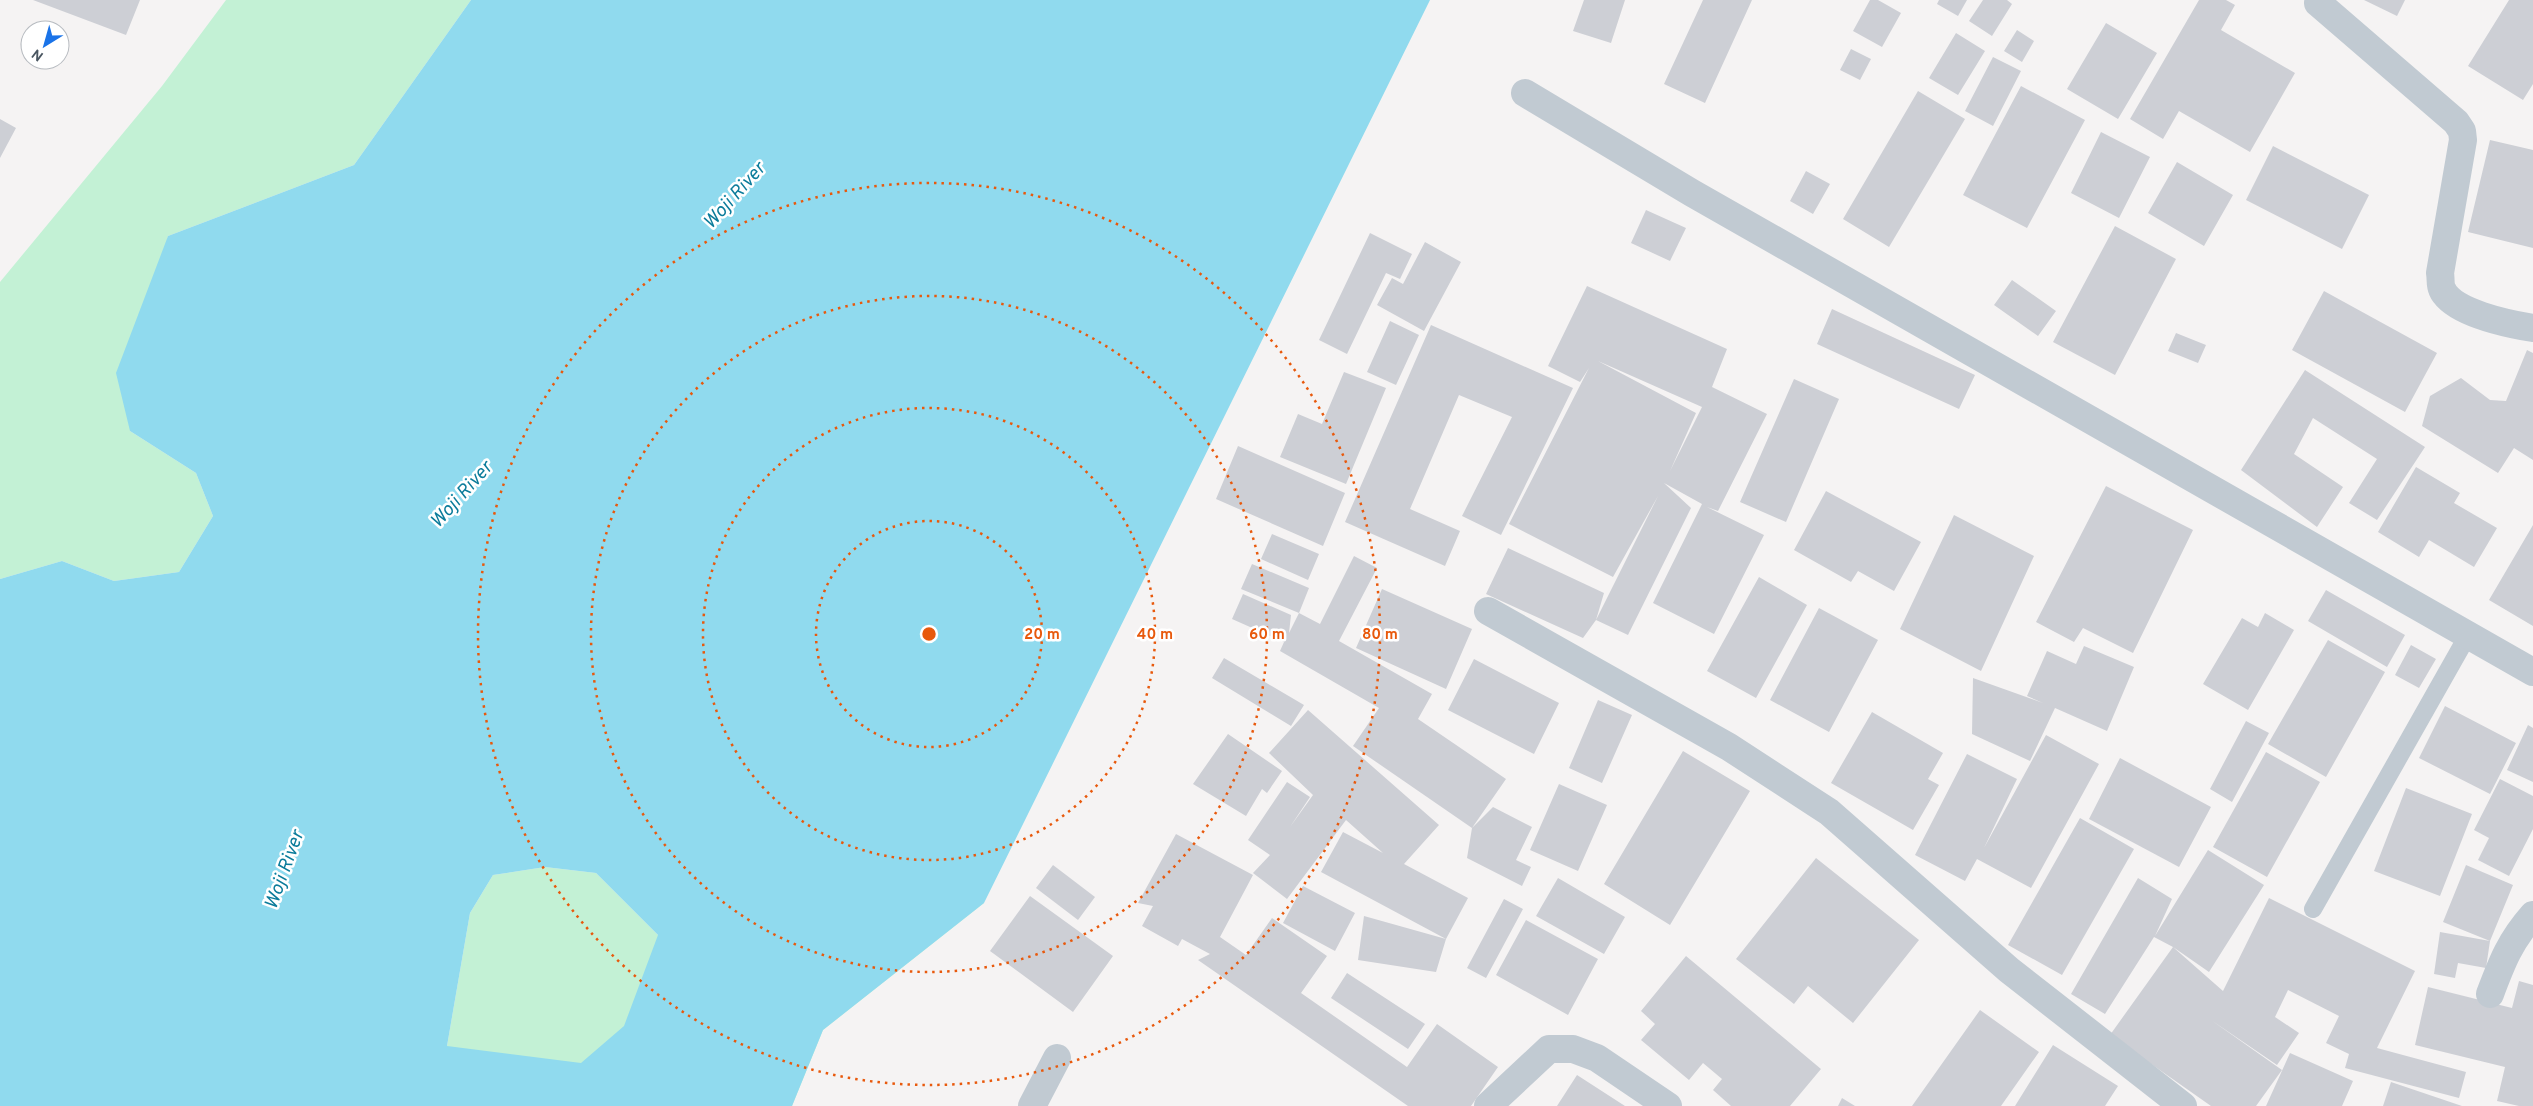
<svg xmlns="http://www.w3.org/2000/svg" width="2533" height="1106" font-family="Overpass,sans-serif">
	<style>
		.green { fill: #c3f1d5 }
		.water { fill: #90daee; fill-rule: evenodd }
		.building { fill: #cdcfd5; fill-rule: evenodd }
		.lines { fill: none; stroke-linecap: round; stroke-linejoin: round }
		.lane { stroke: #c1cad2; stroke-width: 18 }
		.street { stroke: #c1cad2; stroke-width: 28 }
		.ring { fill: none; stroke: #e8590c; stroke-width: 2.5; stroke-dasharray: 2.5 5 }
		.labels { text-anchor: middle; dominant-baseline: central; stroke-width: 5; stroke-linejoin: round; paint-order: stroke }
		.water-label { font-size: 19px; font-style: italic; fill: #0c7c9b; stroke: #fff }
		.centre { fill: #e8590c; stroke: #fff; stroke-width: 2.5 }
		.ring-label { font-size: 15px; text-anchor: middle; font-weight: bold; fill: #e8590c; stroke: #fff; stroke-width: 5; stroke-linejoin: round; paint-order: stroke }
	</style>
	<rect width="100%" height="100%" fill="#f5f3f3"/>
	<path class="green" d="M226,0H471L354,165L168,236L130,431L196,473L213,516L179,572L114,581L62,561L0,579V282L162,86Z
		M545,867L596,873L658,935L984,903L823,1030L792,1106H445L447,1046L470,913L493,875Z"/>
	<path class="water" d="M471,0H1430L984,903L823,1030L792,1106H0V579L62,561L114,581L179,572L213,516L196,473L130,431L116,373L168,236L354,165ZM545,867L596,873L658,935L624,1026L581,1063L447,1046L470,913L493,875Z"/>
	<path class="building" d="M33,0H140L126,35Z
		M1584,0H1625L1611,43L1573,31Z
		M1703,0H1752L1705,103L1664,84Z
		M1870,0H1878L1901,13L1882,47L1853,31Z
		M1939,0H1967L1958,16L1937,4Z
		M1983,0H2007L2012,4L1992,36L1969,21Z
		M2199,0H2226L2235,5L2221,30L2295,73L2250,152L2179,111L2163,139L2130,119Z
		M2364,0H2405L2397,16Z
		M2509,0H2533V84L2523,100L2468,66Z
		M2106,23L2157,53L2118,119L2067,89Z
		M2017,30L2034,41L2022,62L2004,51Z
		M1956,33L1985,51L1958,95L1929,78Z
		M1851,49L1871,59L1860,80L1840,70Z
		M1993,57L2021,71L1993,126L1965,111Z
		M2021,86L2085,120L2027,228L1963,195Z
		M1918,91L1965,119L1889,247L1843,219Z
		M0,119L16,128L0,158Z
		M2101,132L2150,157L2119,218L2071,193Z
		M2490,140L2533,150V248L2468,232Z
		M2273,146L2369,195L2342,249L2246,200Z
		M2177,162L2233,195L2204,246L2148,213Z
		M1806,171L1830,184L1813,214L1790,201Z
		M1646,210L1686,228L1670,261L1631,243Z
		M2115,226L2176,259L2115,375L2053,342Z
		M1370,233L1412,254L1400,279L1386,273L1347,354L1319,340Z
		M1425,242L1461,262L1424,331L1377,305L1392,278L1403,284Z
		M2012,280L2056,311L2038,336L1994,305Z
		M1587,286L1727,349L1712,387L1767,414L1718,511L1707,507L1764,535L1714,634L1653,603L1702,504L1664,483L1691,508L1628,635L1596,620L1658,496L1613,577L1509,524L1589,368L1580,382L1548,366ZM1598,361L1702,407L1670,471L1696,413Z
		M2324,291L2437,353L2405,412L2292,350Z
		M1832,309L1975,375L1959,409L1817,344Z
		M1390,321L1419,335L1396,385L1367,372Z
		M1431,325L1573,388L1501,535L1462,516L1512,417L1459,395L1410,509L1460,531L1445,566L1345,522Z
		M2176,333L2206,345L2198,363L2168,351Z
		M2527,350L2533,353V460L2514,448L2498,473L2422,426L2430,396L2461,378L2490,400L2506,401Z
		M2305,370L2425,447L2377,520L2349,503L2377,459L2313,418L2294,454L2343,487L2317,527L2241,470Z
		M1344,372L1386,388L1346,484L1280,457L1298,414L1322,424Z
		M1794,379L1839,399L1786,522L1740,502Z
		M1238,446L1345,493L1323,546L1216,499Z
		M2416,467L2460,493L2454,503L2497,528L2474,567L2429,540L2419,557L2378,532Z
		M2106,486L2193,530L2133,653L2083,628L2074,642L2036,622Z
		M1826,491L1921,542L1894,591L1858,571L1851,582L1794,550Z
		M1954,515L2034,556L1981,671L1900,629Z
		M2533,525V626L2489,600Z
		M1272,534L1319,554L1308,580L1261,559Z
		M1508,548L1604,593L1596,620L1583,638L1486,594Z
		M1354,556L1377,568L1339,641L1432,694L1418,719L1506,779L1472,828L1493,807L1532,827L1516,860L1531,867L1522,886L1467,858L1472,828L1353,746L1379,708L1280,651L1284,642L1232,619L1243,594L1291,615L1289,633L1299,613L1320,624Z
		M1252,564L1309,588L1299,613L1241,589Z
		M1759,577L1807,605L1756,698L1707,671Z
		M1382,589L1472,629L1446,689L1356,648Z
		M2326,590L2405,635L2387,667L2308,621Z
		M1819,608L1878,640L1829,732L1770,700Z
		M2265,613L2294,630L2248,710L2203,684L2242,618L2258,627Z
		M2328,640L2385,672L2326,777L2268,744Z
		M2411,645L2436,659L2419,688L2395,675Z
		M2084,646L2134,667L2107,731L2055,708L2030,761L1972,734L1973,678L2043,703L2027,696L2047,651L2076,664Z
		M1224,658L1304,705L1291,726L1212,678Z
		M1474,659L1559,703L1534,754L1448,710Z
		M1598,700L1632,715L1602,783L1569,768Z
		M2445,706L2516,743L2490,794L2419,758Z
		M1308,710L1439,825L1404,864L1468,898L1446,939L1321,872L1343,832L1383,853L1346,820L1287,899L1253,873L1270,855L1248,840L1287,782L1310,797L1290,827L1313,795L1269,753Z
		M1872,712L1943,753L1928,779L1939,785L1913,830L1831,783Z
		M2246,721L2269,733L2232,802L2210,789Z
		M2528,725L2533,728V782L2507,770Z
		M1228,734L1282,771L1267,793L1262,789L1246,816L1193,784Z
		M2046,735L2099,764L2031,888L1977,859L1965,881L1915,855L1967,754L2017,779L1984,848Z
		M1683,751L1750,791L1670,925L1604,884Z
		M2266,752L2320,782L2267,877L2213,847Z
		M2120,758L2211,807L2179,867L2089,819Z
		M2500,779L2533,796V829L2509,876L2478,860L2489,838L2474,830Z
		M1559,784L1607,805L1578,871L1530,850Z
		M2406,788L2472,814L2440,896L2374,871Z
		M2080,818L2134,849L2062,975L2008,945Z
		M1176,834L1253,875L1220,937L1246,955L1272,918L1327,956L1301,993L1407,1067L1437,1024L1498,1067L1471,1106H1408L1198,960L1210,954L1182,939L1178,946L1142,926L1153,906L1138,903Z
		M2208,850L2264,885L2209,972L2173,947L2223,991L2269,898L2415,971L2377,1048L2466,1072L2459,1098L2345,1068L2349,1054L2326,1043L2339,1016L2288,990L2275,1017L2299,1033L2277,1065L2211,1020L2282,1070L2256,1106H2211L2110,1035L2173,947L2154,937L2105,1014L2071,994L2138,878L2172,899L2155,936Z
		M1816,858L1919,940L1853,1023L1808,986L1794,1004L1736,959Z
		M1053,865L1095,897L1078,920L1036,888Z
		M2466,865L2513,885L2490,941L2443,922Z
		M1558,878L1625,917L1604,954L1536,916Z
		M1303,886L1355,913L1335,951L1283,923Z
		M1030,896L1113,956L1073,1012L990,951Z
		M1504,899L1523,909L1486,978L1467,968Z
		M1364,916L1446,939L1436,972L1358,960Z
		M1526,920L1598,959L1568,1015L1496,975Z
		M2440,932L2490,941L2486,968L2458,963L2455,978L2434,974Z
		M1686,956L1821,1069L1790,1106H1731L1713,1090L1722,1079L1703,1063L1689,1080L1641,1040L1655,1024L1641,1011Z
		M1347,973L1425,1024L1408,1049L1331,998Z
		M2519,981L2533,985V1106H2519L2497,1101L2505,1067L2415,1045L2428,987L2512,1008Z
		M1980,1010L2039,1052L2001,1106H1912Z
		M2053,1045L2118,1086L2105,1106H2015Z
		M2290,1053L2353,1081L2342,1106H2266Z
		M1577,1075L1625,1106H1557Z
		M2391,1082L2462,1106H2383Z
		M1842,1098L1855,1106H1838Z"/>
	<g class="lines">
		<path class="lane" d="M2313,909L2468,635"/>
		<path class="street" d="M2318,3L2456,122L2462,131L2463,140L2440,273C2441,278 2440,285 2442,289C2452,313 2509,324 2533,328
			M1525,93L1692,193L2533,672
			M1488,611L1729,747L1829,812L2009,970L2183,1106
			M2490,994C2502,962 2510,941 2533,915
			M1032,1106L1057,1058
			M1488,1106L1549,1049H1573L1597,1058L1668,1106"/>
	</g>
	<g class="ring">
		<circle cx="929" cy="634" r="113"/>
		<circle cx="929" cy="634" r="226"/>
		<circle cx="929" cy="634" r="338"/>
		<circle cx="929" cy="634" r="451"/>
	</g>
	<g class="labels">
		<g class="water-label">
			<text transform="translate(735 196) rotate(-48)">Woji River</text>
			<text transform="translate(462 495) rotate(-48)">Woji River</text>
			<text transform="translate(285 870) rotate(-70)">Woji River</text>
		</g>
	</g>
	<circle cx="929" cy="634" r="8" class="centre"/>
	<g class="ring-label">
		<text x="1042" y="639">20 m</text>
		<text x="1155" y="639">40 m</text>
		<text x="1267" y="639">60 m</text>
		<text x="1380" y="639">80 m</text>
	</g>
	<g transform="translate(45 45) rotate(217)"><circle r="24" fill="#ffffff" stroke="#b7bbc0"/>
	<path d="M0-4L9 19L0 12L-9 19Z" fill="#1a73e8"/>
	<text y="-8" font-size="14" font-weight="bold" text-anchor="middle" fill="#4a5661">N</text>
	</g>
</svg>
